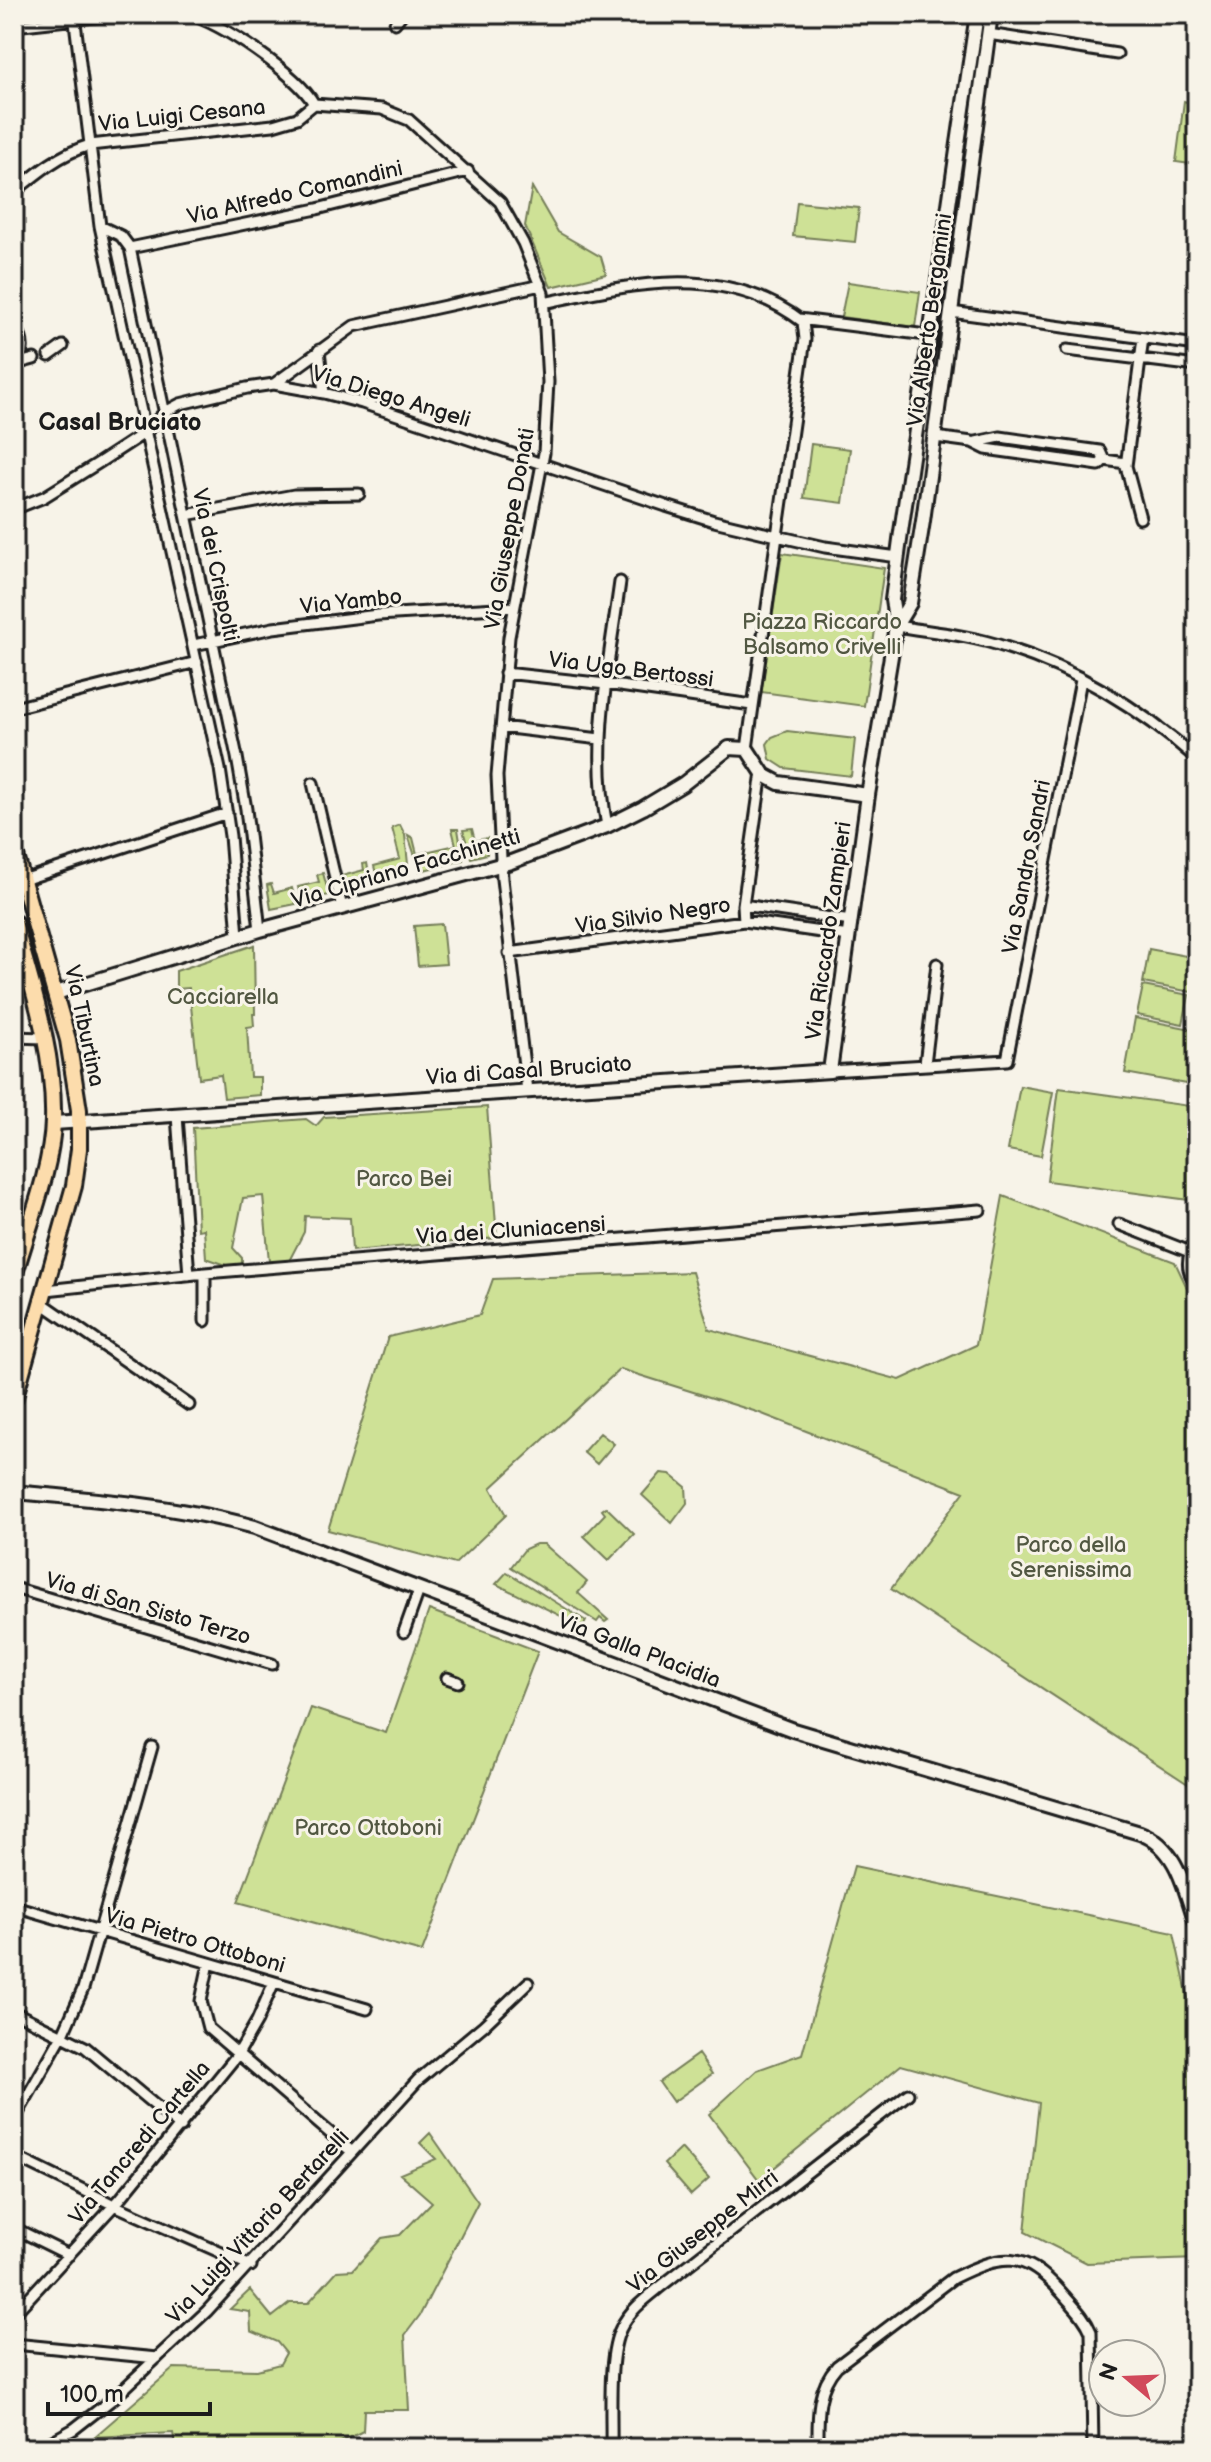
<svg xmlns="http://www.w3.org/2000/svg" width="1211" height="2462" font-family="'Balsamiq Sans',sans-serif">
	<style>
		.green { fill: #cee196; stroke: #757e59; stroke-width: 2 }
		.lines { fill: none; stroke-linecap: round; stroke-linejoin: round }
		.street-casing { stroke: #1c1c1c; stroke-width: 15 }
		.secondary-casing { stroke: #1c1c1c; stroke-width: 18 }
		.primary-casing { stroke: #1c1c1c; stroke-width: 20 }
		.street { stroke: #f7f3e8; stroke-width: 9 }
		.secondary { stroke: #f7f3e8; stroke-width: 12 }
		.primary { stroke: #fcdcac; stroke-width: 14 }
		.labels { text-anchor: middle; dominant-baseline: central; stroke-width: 6; stroke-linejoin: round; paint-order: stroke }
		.street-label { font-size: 22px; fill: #1c1c1c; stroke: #f7f3e8 }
		.park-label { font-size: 22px; fill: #515741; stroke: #f7f3e8 }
		.neighbourhood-label { font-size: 24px; font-weight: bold; fill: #1c1c1c; stroke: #f7f3e8 }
	</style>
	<rect width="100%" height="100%" fill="#f7f3e8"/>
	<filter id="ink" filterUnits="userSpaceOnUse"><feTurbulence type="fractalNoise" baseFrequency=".0125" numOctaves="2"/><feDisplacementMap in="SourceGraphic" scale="16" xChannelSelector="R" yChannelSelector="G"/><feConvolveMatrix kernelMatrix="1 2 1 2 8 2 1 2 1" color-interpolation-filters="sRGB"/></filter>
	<g filter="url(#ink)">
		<path class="green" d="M1184,101L1197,105V165L1176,162Z
			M532,187L558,232L601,257L606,274L551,287L525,226Z
			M797,202L859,208L855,242L793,236Z
			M848,282L920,292L915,327L841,317Z
			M811,444L850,449L843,503L804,498Z
			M782,553L884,568L864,706L761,692Z
			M787,731L855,739L851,776L784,768L770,759L767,744L772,737Z
			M400,825L405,835L409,874L378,881L374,866L400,859L392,828Z
			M452,829H458L463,860L420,871L408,835L413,838L417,854L456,845Z
			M472,829L475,841L487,838V854L471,858L463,830Z
			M367,863L371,884L345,890L342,876L364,870L363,864Z
			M323,873L329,895L302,901L298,887L319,882L317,875Z
			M271,884L274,893L292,888L296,904L271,909L267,885Z
			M442,924L446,964L418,966L414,926Z
			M254,945L255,1014H253L254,1026L247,1027L250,1077H260V1095L224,1098L221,1075L199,1078L189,988L176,989V971Z
			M1149,949L1197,958V993L1143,983Z
			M1143,986L1189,995L1183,1024L1137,1015Z
			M1135,1018L1197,1030V1086L1125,1073Z
			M1020,1086L1053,1092L1041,1156L1008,1150Z
			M1059,1088L1197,1107V1201L1047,1181Z
			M487,1107L497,1238L352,1251L350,1218L305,1216L304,1232L289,1261H269L263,1196L243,1198L233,1248L242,1258V1267H232L206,1258L204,1229L198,1230L193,1128L306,1119L316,1126L324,1117Z
			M1003,1196L1175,1262L1197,1309V1790L891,1589L964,1492L757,1412L620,1369L491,1488L506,1515L455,1564L328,1530L388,1337L480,1315L493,1279L692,1272L709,1329L900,1380L976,1345Z
			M600,1433L614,1444L597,1464L583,1452Z
			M661,1473L670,1474L686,1487L687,1503L672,1523L642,1495Z
			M606,1507L634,1534L609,1560L584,1536L605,1514L602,1510Z
			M536,1544H544L587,1582L578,1593L608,1620L605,1622L600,1618L597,1622L511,1567L525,1549Z
			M507,1572L586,1621L583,1627L496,1584Z
			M429,1610L538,1651L422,1952L238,1902L311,1708L386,1733Z
			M854,1866L1174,1933L1197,2039V2259L1087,2263L1025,2232L1039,2103L901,2065L759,2180L709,2114L757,2070L802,2054Z
			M698,2054L712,2074L673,2102L659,2082Z
			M430,2133L478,2202L420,2315L405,2335L409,2410H364L363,2431L329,2448H176L173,2433L94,2437L174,2368L257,2370L280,2364L286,2353L277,2342L251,2331L250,2312L230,2309L250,2290L272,2317L290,2303H308L337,2271L353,2270L382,2238L400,2235L432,2202L400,2174L436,2159L420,2143Z
			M681,2148L709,2179L691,2195L664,2164Z"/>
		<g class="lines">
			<defs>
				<path id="street" d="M74,14L100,226L220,769L230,836L238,936
					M187,14C220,21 298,75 314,104
					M395,23L402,14
					M14,26L121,14
					M988,34L1117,54
					M314,104L382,109L409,120L500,202L523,243L543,293L548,382L544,453L509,637L497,776L502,879L527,1091
					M14,192C38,172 60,154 90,145L273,125L297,118L314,104
					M100,226L121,236L130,248L237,757L246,809L260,930
					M130,248L317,209L468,171
					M951,312L1197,345
					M799,319L919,334
					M14,323C25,340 25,354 14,371
					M319,350L324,393
					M1067,350L1197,366
					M49,356L63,346
					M19,363L34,359
					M274,384L354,326L541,285
					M935,437L972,442L986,449L1099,465L1104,460L1126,463
					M976,442L1000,437L1100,451L1104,460
					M14,509L44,497L100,462L146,432L165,412L180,404L247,388L274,384L324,393L362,403L666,506L714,521L777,536L805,339L803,322C725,262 631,284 544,303
					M186,515L294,495L359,494
					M1140,518L1126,466L1143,338
					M896,626C932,632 970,635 1005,647C1076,669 1142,710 1197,759
					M194,645L273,628L378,615L514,607
					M505,673L606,684L752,705
					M14,708L197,662
					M501,727L600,739
					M747,749L777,536L825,547L898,557
					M313,783L342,908
					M607,826C591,745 609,663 620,582
					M23,880L227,813
					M743,905L851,921
					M744,921L743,905L762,772
					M509,953L744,921L849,936
					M14,1037L44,1038
					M925,1064L937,964
					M830,1071L1007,1060L1081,680
					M177,1116L189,1275
					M1119,1224L1190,1252
					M1197,1241C1186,1256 1185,1270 1197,1285
					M205,1273V1321
					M46,1290L205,1273L980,1210
					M42,1303L189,1405
					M14,1588L272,1664
					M404,1632L419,1590
					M447,1678L458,1682
					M14,1906L367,2009
					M209,1963L201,2001L208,2028L352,2152
					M14,2012L85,2047L181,2127
					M14,2120L64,2032L83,1989L152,1747
					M14,2156L114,2205L251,2266
					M14,2228L69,2255
					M14,2314L120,2199L238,2054L257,2021L274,1982
					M14,2344L157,2358
					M40,2448L74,2429L115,2397L207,2311L418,2080L484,2025L528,1983
					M611,2448C612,2417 607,2355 621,2328C629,2311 645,2299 660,2287L908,2094
					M818,2448C818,2418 816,2389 837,2366L953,2278C1002,2254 1024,2250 1062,2293C1073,2306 1085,2317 1091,2332L1093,2448"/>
				<path id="secondary" d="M896,626L910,603L923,521L991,14
					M56,993L260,930L511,862L607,826L643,808L683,784L729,748L747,749L764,775L779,783L868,795
					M54,1123L830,1071L868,795L896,626L892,600L901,532L977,14
					M14,1492C94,1499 177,1506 255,1527L793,1730L1140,1833C1178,1847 1185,1890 1197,1926"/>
				<path id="primary" d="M14,849L68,1040L79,1110V1149L74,1186L14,1400
					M14,922C32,986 55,1054 53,1121C52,1169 27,1230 14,1277"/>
			</defs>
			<use href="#street" class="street-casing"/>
			<use href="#secondary" class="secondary-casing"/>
			<use href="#primary" class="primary-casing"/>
			<use href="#street" class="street"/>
			<use href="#secondary" class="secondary"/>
			<use href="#primary" class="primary"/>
		</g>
	</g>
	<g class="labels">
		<g class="street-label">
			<text transform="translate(182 116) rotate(-6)">Via Luigi Cesana</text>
			<text transform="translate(295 193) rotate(-13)">Via Alfredo Comandini</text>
			<text transform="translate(930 320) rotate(-82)">Via Alberto Bergamini</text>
			<text transform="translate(391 397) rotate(17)">Via Diego Angeli</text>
			<text transform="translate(510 529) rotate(-80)">Via Giuseppe Donati</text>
			<text transform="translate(215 565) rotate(78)">Via dei Crispolti</text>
			<text transform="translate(351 602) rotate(-6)">Via Yambo</text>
			<text transform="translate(631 670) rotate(7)">Via Ugo Bertossi</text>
			<text transform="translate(1027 867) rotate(-79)">Via Sandro Sandri</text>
			<text transform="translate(406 869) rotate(-16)">Via Cipriano Facchinetti</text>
			<text transform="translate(653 916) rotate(-8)">Via Silvio Negro</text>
			<text transform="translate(829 931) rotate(-82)">Via Riccardo Zampieri</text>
			<text transform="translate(84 1026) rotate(78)">Via Tiburtina</text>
			<text transform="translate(529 1071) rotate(-4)">Via di Casal Bruciato</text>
			<text transform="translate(511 1231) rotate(-4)">Via dei Cluniacensi</text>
			<text transform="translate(148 1609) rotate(16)">Via di San Sisto Terzo</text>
			<text transform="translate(639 1651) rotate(21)">Via Galla Placidia</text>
			<text transform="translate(195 1941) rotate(16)">Via Pietro Ottoboni</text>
			<text transform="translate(140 2143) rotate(-50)">Via Tancredi Cartella</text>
			<text transform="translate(258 2227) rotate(-47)">Via Luigi Vittorio Bertarelli</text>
			<text transform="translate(703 2232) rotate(-38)">Via Giuseppe Mirri</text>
		</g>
		<g class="park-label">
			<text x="822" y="622">Piazza Riccardo<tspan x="822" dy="25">Balsamo Crivelli</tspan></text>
			<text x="223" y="997">Cacciarella</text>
			<text x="404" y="1179">Parco Bei</text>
			<text x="1071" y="1545">Parco della<tspan x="1071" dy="25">Serenissima</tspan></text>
			<text x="368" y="1828">Parco Ottoboni</text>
		</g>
		<g class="neighbourhood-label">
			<text x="120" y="422">Casal Bruciato</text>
		</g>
	</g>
	<rect width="1211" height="2462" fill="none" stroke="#f7f3e8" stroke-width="48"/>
	<rect x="24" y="24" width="1163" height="2414" fill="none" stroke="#1c1c1c" stroke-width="3" filter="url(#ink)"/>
	<g transform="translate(1127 2378) rotate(289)"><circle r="38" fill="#f7f3e8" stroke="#9f9d96" stroke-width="2"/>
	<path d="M0-6L14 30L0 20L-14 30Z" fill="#d1495b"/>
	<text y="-12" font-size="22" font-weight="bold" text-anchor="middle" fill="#1c1c1c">N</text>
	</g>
	<path d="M48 2402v12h162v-12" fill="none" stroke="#1c1c1c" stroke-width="4"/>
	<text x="60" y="2402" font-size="24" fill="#1c1c1c" stroke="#f7f3e8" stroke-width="6" paint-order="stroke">100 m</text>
</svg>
